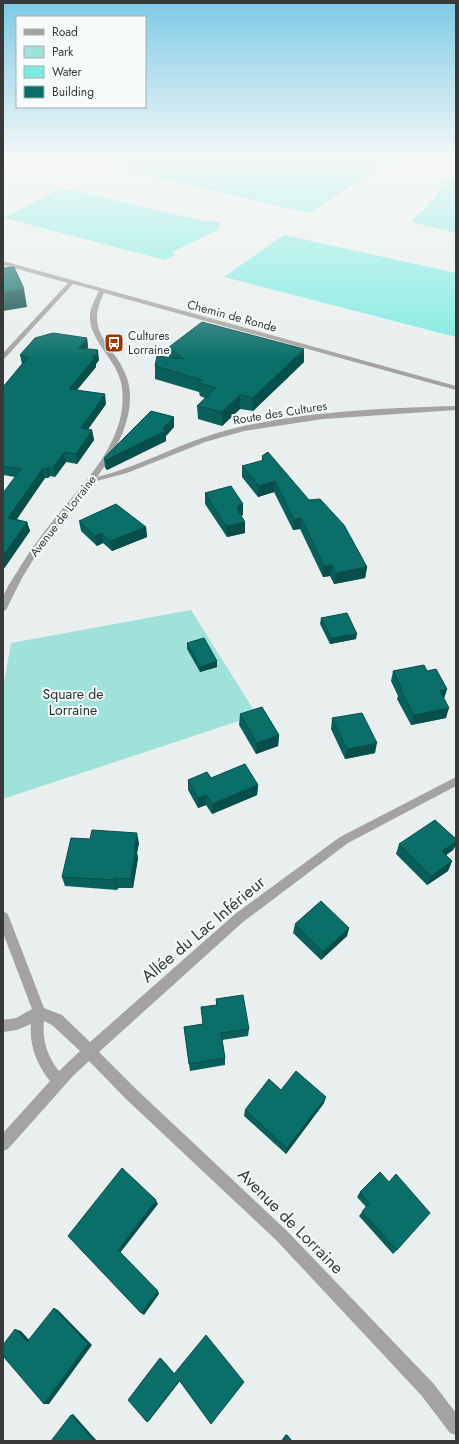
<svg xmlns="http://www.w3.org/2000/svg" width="459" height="1444" font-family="Jost,sans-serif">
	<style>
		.green { fill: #a0e1da }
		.water { fill: #7debe2 }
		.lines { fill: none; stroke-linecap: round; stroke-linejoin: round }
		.minor { fill: #a5a3a2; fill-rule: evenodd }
		.wall { fill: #095f5a }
		.shaded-wall { fill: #084e4a }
		.building { fill: #0b6f69; stroke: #084e4a }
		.labels { text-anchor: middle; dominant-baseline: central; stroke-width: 4; stroke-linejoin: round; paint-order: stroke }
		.far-street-label { font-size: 12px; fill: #373a39; stroke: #f5fcfb }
		.far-poi-label { font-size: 12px; fill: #373a39; stroke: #f5fcfb; text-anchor: start }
		.park-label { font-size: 14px; fill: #1b2f2d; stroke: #f5fcfb }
		.near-street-label { font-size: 17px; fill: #373a39; stroke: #f5fcfb }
	</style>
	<rect width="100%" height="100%" fill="#e8efee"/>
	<path class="green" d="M191,610L257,715L3,799V688L11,643Z"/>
	<path class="water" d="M137,157H390L395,158L309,213L115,168Z
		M456,176V233L411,222L435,198L443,182Z
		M62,188L204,221L220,222L218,230L172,252L175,255L165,260L4,218Z
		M284,235L456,273V337L224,277Z"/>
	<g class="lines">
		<path class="minor" d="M3,261L456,386V390L104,293C83,335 115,343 127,378C138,412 117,450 97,477C139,467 176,445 217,433C290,412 380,408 456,406V410L323,419L244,431L205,442L127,473L93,482L38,552L22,578L6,610L3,611C3,607 2,603 3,599C5,588 15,576 20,567C31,549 43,533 56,517C81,486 112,456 121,415C123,403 124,389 119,376C112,356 88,338 90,314C91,306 95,299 99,291L73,284L5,358L3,359V353L68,283L3,265Z
			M456,777V786L348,843L243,922L99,1052L136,1089L287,1231L433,1383L456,1413V1435L450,1433L421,1395L277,1241L126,1099L89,1061L73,1076L8,1149L3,1151V1133L50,1081C37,1065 29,1045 31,1024L17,1030L3,1032V1020L16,1018L32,1009L3,933V912L7,913L9,917L44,1008L62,1015L90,1042L235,914L340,837ZM44,1021L52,1025L80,1051L59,1071C47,1056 42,1040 44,1021Z"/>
	</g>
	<path class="wall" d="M87,338L88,347L87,349L99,360L96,364V367L77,390L106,404L88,429L92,430L94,440L77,464L66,462L55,477L50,476L48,478H45L16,519L27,522L30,531L3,570V493L15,477L3,475V387L22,364L20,355Z
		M169,347L304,362L253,411L240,409L222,426L198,419L197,406L205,398L200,396L199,392L155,379V366L169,357Z
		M174,417V427L166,436V441L107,470L105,468L104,458Z
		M262,456L367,567L365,578L334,584L330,576L323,577L300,529L293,530L274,492L258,497L242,477V466L262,461Z
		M205,493L243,515L241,516L245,533L227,537L205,504Z
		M79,521L146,527L147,537L112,551L103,543L97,546L81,531Z
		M321,618L356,639L330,644L320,624Z
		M187,643L217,667L200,672L187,649Z
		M393,671L447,689L444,698L446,718L411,725L397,699L398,696L391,681Z
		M240,714L279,735L278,746L256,754L239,725Z
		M332,718L375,753L345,759L331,729Z
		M211,778L258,785L257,795L212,814L206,805L198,808L188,790V780Z
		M456,839V844L453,850L446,855L452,861L448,871L427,885L396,854L399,844Z
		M139,843L137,853L138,858L133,888H118L117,890L65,886L62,877Z
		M295,924L349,928L347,936L321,960L293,933Z
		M216,999L249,1029L248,1036L222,1040L225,1058V1065L190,1071L184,1027L203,1024L201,1007L216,1006Z
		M324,1103L286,1154L244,1116L245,1110Z
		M389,1182L397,1250L393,1254L359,1216L366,1207L357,1197L360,1192Z
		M286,1434L287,1435L292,1441H281Z"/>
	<path class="shaded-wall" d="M24,289L27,307L3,311V292Z
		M87,338L88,347L80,357L79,348Z
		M304,349V362L253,411V398Z
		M98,350L99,360L96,364V367L70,398L69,389Z
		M105,394L106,404L82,438L81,428Z
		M240,395V409L222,426V412Z
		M174,417V427L166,436V441L107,470L106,460L163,428Z
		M92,430L94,440L77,464L76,454Z
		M64,452L66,462L55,477L53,468Z
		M48,467L50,476L48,478L46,469Z
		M43,468L45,478L11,528L8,518Z
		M275,481L274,492L258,497L259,486Z
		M243,504V515L239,516V520L237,506Z
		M301,518L300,529L293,530L294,520Z
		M27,522L30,531L3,570V556Z
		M245,522V533L227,537L226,526Z
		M146,527L147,537L112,551L110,541Z
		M102,533L103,543L97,546L95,536Z
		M332,565L330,576L323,577L324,566Z
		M367,567L365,578L334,584L336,573Z
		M357,634L356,639L330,644L331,638Z
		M217,661V667L200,672V667Z
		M447,689L444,699L440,691Z
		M449,708L446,718L411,725L414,715Z
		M279,735L278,746L256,754L257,743Z
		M377,743L375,753L345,759L347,749Z
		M258,785L257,795L212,814V804Z
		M206,795V805L198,808V798Z
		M137,833L139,843L137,853L138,858L133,888L131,879L134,848Z
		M456,842V844L453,850L438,861L442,851Z
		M452,861L448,871L427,885L431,876Z
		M115,878L118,888L117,890L115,880Z
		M349,928L347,936L321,960L323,952Z
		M326,1097L324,1103L286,1154L287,1148Z
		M156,1200L158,1204L120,1253L118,1250Z
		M158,1291L159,1294L144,1315L141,1313Z
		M54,1308L58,1310L92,1345L49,1404H44Z
		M15,1329L21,1331L32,1343L27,1342Z
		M160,1358H161L175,1374H174Z
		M179,1380L180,1381L149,1421L147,1422Z
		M73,1414L97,1441H94L71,1415Z"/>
	<path class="building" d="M14,267L24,289L3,292V268Z
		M202,322L304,349L253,398L240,395L222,412L197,406L216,388L199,383L202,380L155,366L157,356L184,359L169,347Z
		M53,333L87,338L79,348L98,350L92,357L95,358L69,389L105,394L81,428L92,430L76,454L64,452L53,468L48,467L46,469L43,468L8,518L27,522L3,556V493L21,469L3,466V387L28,357L20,355L35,338Z
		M151,411L174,417L163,428L165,431L106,460L104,458Z
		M268,452L309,500L320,499L344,525L367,567L336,573L332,565L324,566L301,518L294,520L275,481L259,486L242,466L264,460L262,456Z
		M231,486L243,504L237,506L239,509H237L245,522L226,526L205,493Z
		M116,504L146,527L110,541L102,533L95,536L79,521Z
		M347,613L357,634L331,638L321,618Z
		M204,638L217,661L200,667L187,643Z
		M424,665L427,671L436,669L447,689L440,691L449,708L414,715L400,689H402L393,671Z
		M262,707L279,735L257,743L240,714Z
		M362,713L377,743L347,749L332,718Z
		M245,764L258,785L212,804L206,795L198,798L188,780L207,772L211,778Z
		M435,820L456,839V842L442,851L452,861L431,876L399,844Z
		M92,830L137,833L134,848H136L131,879L115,878V880L62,877L71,838L90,839Z
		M321,901L349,928L323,952L295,924Z
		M243,995L249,1029L221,1033L225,1058L189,1064L184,1027L203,1024L201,1007L217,1005L216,999Z
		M296,1071L326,1097L287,1148L245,1110L269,1079L281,1090Z
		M122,1168L156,1200L118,1250L158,1291L141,1313L68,1236Z
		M380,1172L389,1182L396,1174L430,1213L397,1250L362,1212L369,1203L360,1192Z
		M54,1308L88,1344L44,1404L3,1356V1345L15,1329L27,1342Z
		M206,1335L244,1382L211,1424L179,1380L147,1422L128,1400L160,1358L174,1374Z
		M71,1415L94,1441H51Z
		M287,1435L292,1441H283Z"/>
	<linearGradient id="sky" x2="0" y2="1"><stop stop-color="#7dcae6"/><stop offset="0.44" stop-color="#f5f8f7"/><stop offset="1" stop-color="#f5f8f7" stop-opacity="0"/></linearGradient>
	<rect width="459" height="360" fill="url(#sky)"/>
	<defs>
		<symbol id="bus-square" viewBox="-11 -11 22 22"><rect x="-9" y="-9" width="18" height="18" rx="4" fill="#993500" stroke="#f5fcfb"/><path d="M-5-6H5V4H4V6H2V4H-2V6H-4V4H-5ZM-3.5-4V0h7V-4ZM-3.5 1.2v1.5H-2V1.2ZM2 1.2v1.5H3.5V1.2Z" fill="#fff"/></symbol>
	</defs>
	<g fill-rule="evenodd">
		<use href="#bus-square" x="103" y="332" width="22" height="22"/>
	</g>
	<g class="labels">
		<g class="far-street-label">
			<text transform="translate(232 316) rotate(15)">Chemin de Ronde</text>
			<text transform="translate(280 413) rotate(-9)">Route des Cultures</text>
			<text transform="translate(63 516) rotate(-52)">Avenue de Lorraine</text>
		</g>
		<g class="far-poi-label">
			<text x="128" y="336">Cultures<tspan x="128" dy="14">Lorraine</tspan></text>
		</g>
		<g class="park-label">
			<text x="73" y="694">Square de<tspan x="73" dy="16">Lorraine</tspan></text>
		</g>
		<g class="near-street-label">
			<text transform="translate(203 929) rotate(-40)">Allée du Lac Inférieur</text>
			<text transform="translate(291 1221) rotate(45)">Avenue de Lorraine</text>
		</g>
	</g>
	<rect width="459" height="1444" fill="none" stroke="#373a39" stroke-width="8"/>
	<rect x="16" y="16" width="130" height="92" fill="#f5fcfb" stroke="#a9aead"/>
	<rect x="24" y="29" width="20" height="6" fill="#a5a3a2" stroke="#a9aead"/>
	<text x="52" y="36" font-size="12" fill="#373a39">Road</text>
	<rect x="24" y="46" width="20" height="12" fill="#a0e1da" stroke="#a9aead"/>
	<text x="52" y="56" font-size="12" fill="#373a39">Park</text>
	<rect x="24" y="66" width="20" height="12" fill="#7debe2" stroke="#a9aead"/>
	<text x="52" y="76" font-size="12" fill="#373a39">Water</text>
	<rect x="24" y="86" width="20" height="12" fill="#0b6f69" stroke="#a9aead"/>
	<text x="52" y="96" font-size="12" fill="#373a39">Building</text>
</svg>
